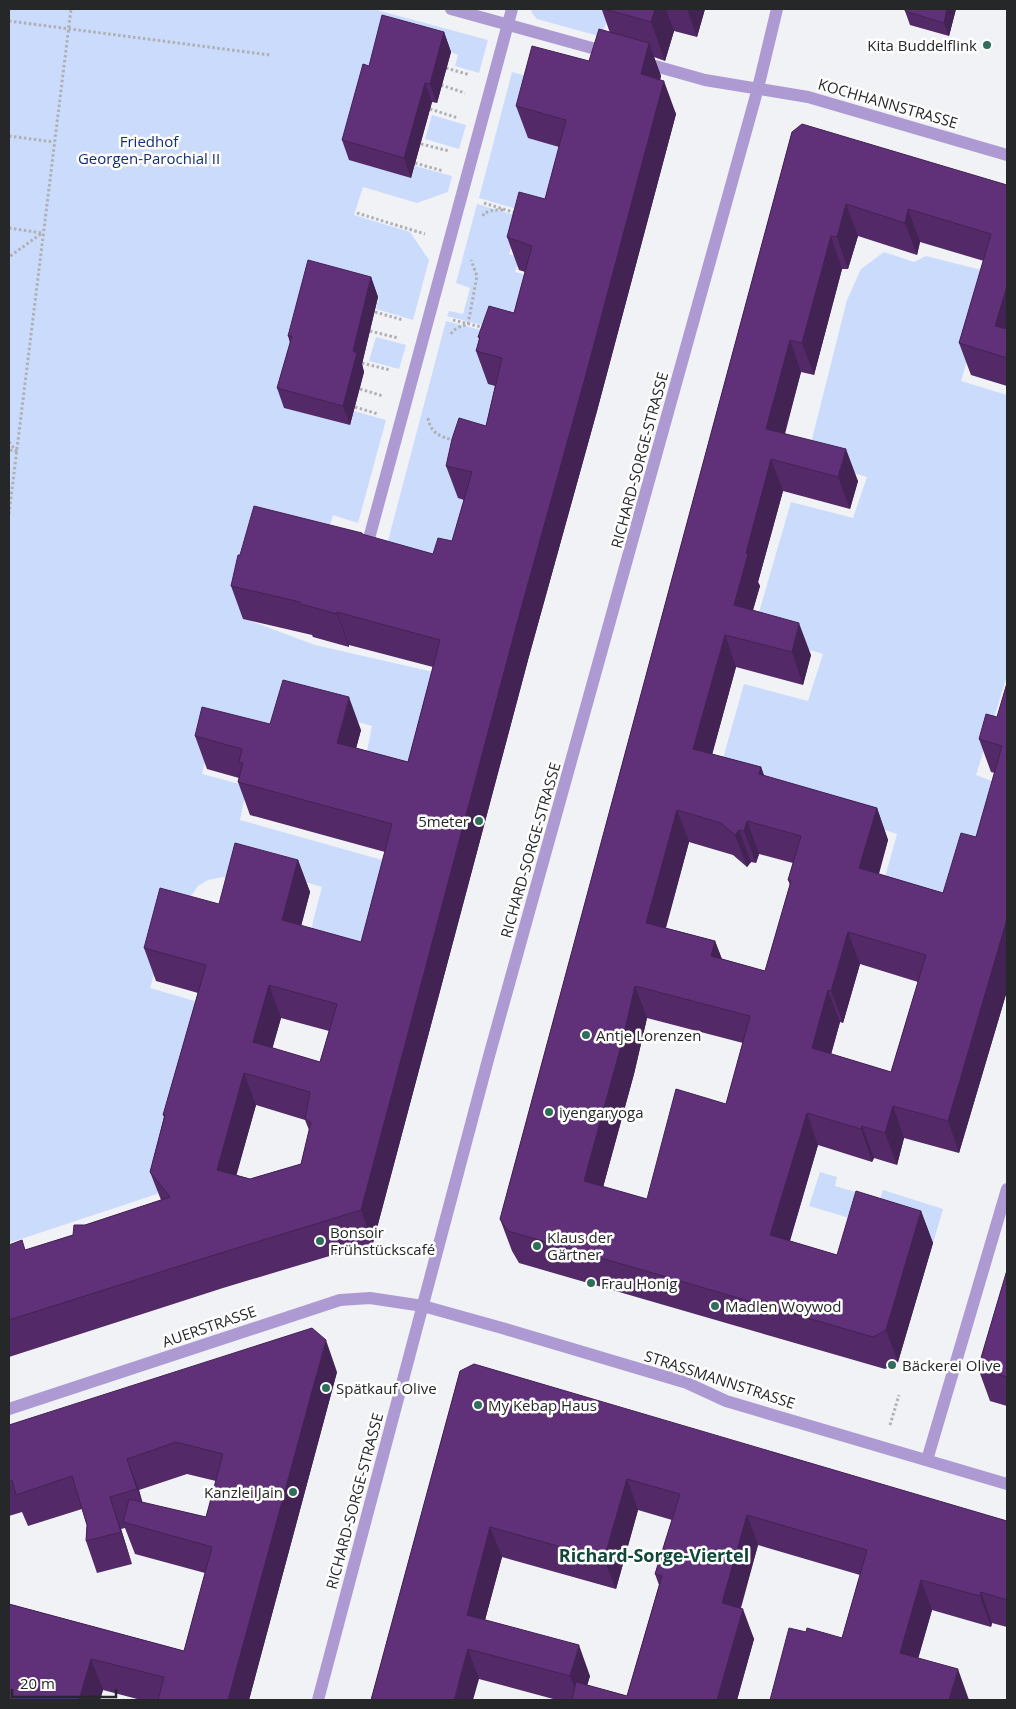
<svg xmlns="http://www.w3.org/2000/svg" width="1016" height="1709" font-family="'Open Sans',sans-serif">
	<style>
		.green { fill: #cbdbfc }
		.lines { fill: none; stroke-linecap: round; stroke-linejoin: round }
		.path { stroke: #afb0b3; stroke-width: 3; stroke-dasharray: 2.5 2.5; stroke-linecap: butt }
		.minor { stroke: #ae9ad2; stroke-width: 12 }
		.wall { fill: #532a67; fill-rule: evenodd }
		.shaded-wall { fill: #432254 }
		.building { fill: #603178; stroke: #432254; fill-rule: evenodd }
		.poi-dot { fill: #2e6e5d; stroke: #fff; stroke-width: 2 }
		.labels { text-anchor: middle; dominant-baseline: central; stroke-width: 5; stroke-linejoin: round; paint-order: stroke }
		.poi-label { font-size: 15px; fill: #262728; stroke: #fff; text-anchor: start }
		.street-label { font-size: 15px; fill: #262728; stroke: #fff }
		.park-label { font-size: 15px; fill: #102e88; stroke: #fff }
		.quarter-label { font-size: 18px; font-weight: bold; fill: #11473a; stroke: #fff }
	</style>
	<rect width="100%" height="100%" fill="#f1f2f5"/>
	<path class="green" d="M9,9H373L488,40L479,73L455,66L458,55L451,52L349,159L411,178L415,166L452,176L448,192L417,203L363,187L354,215L410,232L429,260L413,320L376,309L379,297L315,280L350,425L354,411L386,420L358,523L333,515L322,552L243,618L315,645L451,676L419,798L365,761L372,726L290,703L277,746L213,729L202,774L247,786L240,820L393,863L366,963L309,948L313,921L322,887L242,863L235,881L223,877L208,880L198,886L168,929L150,988L198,1002L207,1014L157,1194L9,1243Z
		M531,9H595L609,12L602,37L537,19L532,13Z
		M512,72L544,81L578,152L560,222L479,198Z
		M432,115L466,125L459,149L425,139Z
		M477,204L531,220L515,235L509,254L520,258L515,272L535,277L520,335L447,316L449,311L463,314L470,288L456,283Z
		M884,252L914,262L926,256L993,273L961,381L1007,395V676L976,775L1005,786L951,918L880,895L897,834L787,796L718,776L744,684L808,701L823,654L753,633L791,502L853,518L867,477L807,459L847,300L861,269Z
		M446,321L501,335L485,351L480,366L492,370L514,391L455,464L450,479L462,482L484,505L464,574L384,556Z
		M376,337L406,345L399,369L369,361Z
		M820,1172L837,1177L835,1186L880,1199L883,1190L943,1209L933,1243L809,1206Z"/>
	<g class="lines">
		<path class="path" d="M9,21L270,55
			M446,68L470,75
			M441,85L465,93
			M430,109L458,118
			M9,136L54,142
			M421,144L449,151
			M415,163L443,171
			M484,203L516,213
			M357,213L425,234
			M483,216L484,213L494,210H505
			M9,228L42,233L9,257
			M375,312L403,320
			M453,320L485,328
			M370,331L398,338
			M451,334C454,328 462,326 468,324L477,276L471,260
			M362,363L390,370
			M360,389L383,396
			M355,407L378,414
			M428,418C431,434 440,436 455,441
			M9,442L16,451L9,450
			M9,514L71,9
			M890,1425L899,1395"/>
		<path class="minor" d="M451,9L610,53
			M641,62L705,80L808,97L1007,155
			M367,546L512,9
			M9,1409L340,1300L370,1298L423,1306L502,1328L687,1383L726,1401L1007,1484
			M927,1460L1007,1189
			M318,1700L489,1056L717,236L758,88L777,9"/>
	</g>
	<path class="wall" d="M595,9H705L697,37L674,31L665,61L654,57L661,76L660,80L676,114L597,411L528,660L373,1243L223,1288L9,1357V1245L26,1250L73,1235L85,1225L161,1200L150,1172L164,1117L163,1115L198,993L156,981L144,948L219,904L298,860L310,892L301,926L361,942L385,852L250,815L238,782L239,778L207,769L195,736L270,724L361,730L356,748L408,762L433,667L349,645V647L313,637L312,635L243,619L231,586L362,535L433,554L452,541L464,500L458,498L446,466L486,426L495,386L488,384L476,351L479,339L478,337L514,313L525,272L519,270L507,237L545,199L559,147L528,138L516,106L589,61L610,33L602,10ZM281,1018L329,1031L320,1062L272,1048ZM256,1105L305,1120L309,1130L301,1164L250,1179L236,1175Z
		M905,9H956L949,36L910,25L905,11Z
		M444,32L451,52L437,103L432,102L411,178L349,160L342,140L369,66Z
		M792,132L1007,185V386L971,375L959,343L984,261L920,242L917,255L858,236L848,269H842L814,375L801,372L785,434L858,481L850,509L783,491L758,582L760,586L753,610L811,655L803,685L736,667L712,754L761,767L764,776L877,808L888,840L879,874L943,893L976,837L995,773L991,772L979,739L997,717L1007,683V991L959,1153L904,1138L897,1165L874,1158L872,1162L818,1145L790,1241L837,1255L921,1211L933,1243L898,1362L885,1369L519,1263L512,1251L500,1219ZM689,842L733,855L747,867L751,862L756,863L759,854L793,863L788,880L790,885L765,971L722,959L715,941L666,928ZM860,964L918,982L891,1072L831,1054L840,1022L843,1023ZM647,1018L743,1043L726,1104L647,1199L603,1187L634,1074Z
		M371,277L378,297L362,364L364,372L350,425L284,408L277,388L290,343L288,336Z
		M1007,1270V1406L990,1401L978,1368Z
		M460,1371L1007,1521V1627L992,1623L991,1627L932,1610L918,1658L969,1700H770L806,1632L842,1638L860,1575L758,1545L741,1608L754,1639L737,1700H557L479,1679L371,1700ZM638,1510L672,1520L655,1574L659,1585L627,1696L587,1685L590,1676L485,1620L502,1557L616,1589Z
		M337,1372L249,1700H141L103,1690L100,1700H9V1604L184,1651L205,1573L135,1554L125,1528L121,1529L132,1564L97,1573L86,1541L87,1525L82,1509L28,1526L22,1512L9,1516V1425ZM187,1474L216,1481L206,1517L142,1503L139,1490Z"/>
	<path class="shaded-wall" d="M655,9H666L674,31L665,61L651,22Z
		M687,9H705L697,37Z
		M947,9H956L949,36L944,23Z
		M444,32L451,52L437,103L430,84Z
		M649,43L661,76L653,107L641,74Z
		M664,81L676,114L597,411L528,660L373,1243L361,1210L516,627Z
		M425,83L432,102L411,178L404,158Z
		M846,204L858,236L848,269L837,237Z
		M908,209L920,242L917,255L905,223Z
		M831,236L842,269L814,375L802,343Z
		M371,277L378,297L362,364L364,372L350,425L343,406L353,351Z
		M1007,286V357L995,326Z
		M790,340L801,372L777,461L766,429Z
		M846,449L858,481L850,509L838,477Z
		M771,459L783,491L758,582L760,586L745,637L734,605L746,553Z
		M337,612L349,645V647L337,614Z
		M799,623L811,655L803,685L792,652Z
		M725,635L736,667L705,781L693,749Z
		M349,697L361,730L349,775L337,743Z
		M761,767L773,799L759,774Z
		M877,808L888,840L871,900L859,868Z
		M677,810L689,842L658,955L646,923Z
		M747,821L759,854L756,863L744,831Z
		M739,830L751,862L747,867L735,835Z
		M298,860L310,892L294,953L282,920Z
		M1007,919V991L959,1153L948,1121Z
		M848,932L860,964L843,1023L831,991Z
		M715,941L727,973L711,956Z
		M269,985L281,1018L265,1075L253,1042Z
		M635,986L647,1018L634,1074L596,1213L584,1181Z
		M828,990L840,1022L824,1080L812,1048Z
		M244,1073L256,1105L229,1202L217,1170Z
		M893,1106L904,1138L897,1165L885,1133Z
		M807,1113L818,1145L782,1267L770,1235Z
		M862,1126L874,1158L872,1162L861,1129Z
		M921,1211L933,1243L898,1362L886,1330Z
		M326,1340L337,1372L249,1700H228Z
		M127,1459L139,1490L148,1521L137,1489Z
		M627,1479L638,1510L616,1589L604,1559Z
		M110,1497L121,1529L132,1564L121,1532Z
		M747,1515L758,1545L733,1633L722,1603Z
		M490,1527L502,1557L478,1646L467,1615Z
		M921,1580L932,1610L911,1684L900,1653Z
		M981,1592L992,1623L991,1627L980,1596Z
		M743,1609L754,1639L737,1700H717Z
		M579,1645L590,1676L583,1700H579L570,1676Z
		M468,1649L479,1679L473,1700H454Z
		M91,1659L103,1690L100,1700H79Z
		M958,1669L969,1700H949Z"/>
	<path class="building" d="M605,9H655L651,22Z
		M905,9H947L944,23L905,11Z
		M382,15L444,32L430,84L425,83L404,158L342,140L363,64L369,66Z
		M599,29L649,43L641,74L664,81L585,378L516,627L361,1210L211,1256L9,1320V1245L22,1240L25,1250L73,1235L74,1225H85L170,1197L150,1172L165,1115H163L206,965L144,948L160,888L219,904L235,843L298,860L282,920L361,942L392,824L238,782L243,763L239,762L242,749L195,736L202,707L270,724L283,680L349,697L337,743L408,762L440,640L337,612V614L301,604L300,602L231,586L238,555H240L254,506L362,533V534L433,554L438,538L452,541L472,472L446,466L452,439L459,418L486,426L502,358L476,351L480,337H478L489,306L514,313L532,246L507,237L519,192L545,199L566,120L516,106L532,46L589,61ZM269,985L337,1004L320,1062L253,1042ZM244,1073L310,1092L305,1119L311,1122L301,1164L250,1179L217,1170Z
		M802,124L1007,185V286L995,326L1007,329V358L959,343L991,234L908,209L905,223L846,204L837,237L831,236L802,343L790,340L766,429L846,449L838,477L771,459L746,553L748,554L734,605L799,623L792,652L725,635L693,749L761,767L759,774L877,808L859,868L943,893L961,833L976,837L1002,746L979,739L986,714L997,717L1007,683V919L948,1121L893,1106L885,1133L862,1126L861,1129L807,1113L770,1235L837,1255L856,1191L921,1211L886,1330L873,1337L508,1231L500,1219L792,132ZM677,810L721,823L735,835L739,830L744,831L747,821L801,836L788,880L791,881L765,971L711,956L715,941L646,923ZM848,932L926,955L891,1072L812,1048L828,990L831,991ZM635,986L750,1016L726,1104L676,1089L647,1199L584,1181L622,1042Z
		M308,260L371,277L353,351L357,353L343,406L277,388L292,336H288Z
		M1007,1270V1377L978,1368Z
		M312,1328L326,1340L228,1700H158L164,1677L91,1659L79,1700H15L9,1699V1604L184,1651L212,1547L123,1522L129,1499L206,1517L223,1454L176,1442L127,1459L137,1489L110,1497L121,1532L86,1541L87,1525L72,1476L16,1495L12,1480L9,1481V1425Z
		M474,1364L1007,1521V1600L981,1592L980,1596L921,1580L900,1653L958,1669L949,1700H770L789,1628L806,1632L807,1628L842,1638L867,1550L747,1515L722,1603L743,1609L717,1700H572L576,1682L627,1696L662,1576L655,1574L680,1494L627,1479L604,1559L490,1527L467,1615L579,1645L570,1676L468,1649L454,1700H371L460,1371Z"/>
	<g class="poi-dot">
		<circle cx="987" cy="45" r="5"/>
		<circle cx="479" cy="821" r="5"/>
		<circle cx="586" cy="1035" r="5"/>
		<circle cx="549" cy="1112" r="5"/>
		<circle cx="320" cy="1241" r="5"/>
		<circle cx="537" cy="1246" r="5"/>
		<circle cx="591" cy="1283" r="5"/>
		<circle cx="715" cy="1306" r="5"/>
		<circle cx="892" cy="1365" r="5"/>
		<circle cx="326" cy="1388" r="5"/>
		<circle cx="478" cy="1405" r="5"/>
		<circle cx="293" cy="1492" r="5"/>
	</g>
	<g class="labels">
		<g class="poi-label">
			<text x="977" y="45" text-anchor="end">Kita Buddelflink</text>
			<text x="469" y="821" text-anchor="end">5meter</text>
			<text x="596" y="1035">Antje Lorenzen</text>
			<text x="559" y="1112">iyengaryoga</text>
			<text x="330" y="1232">Bonsoir<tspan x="330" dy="17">Frühstückscafé</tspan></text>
			<text x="547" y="1237">Klaus der<tspan x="547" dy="17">Gärtner</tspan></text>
			<text x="601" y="1283">Frau Honig</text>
			<text x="725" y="1306">Madlen Woywod</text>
			<text x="902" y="1365">Bäckerei Olive</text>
			<text x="336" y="1388">Spätkauf Olive</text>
			<text x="488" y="1405">My Kebap Haus</text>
			<text x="283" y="1492" text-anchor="end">Kanzlei Jain</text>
		</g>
		<g class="street-label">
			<text transform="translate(888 103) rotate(16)">KOCHHANNSTRASSE</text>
			<text transform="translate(639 460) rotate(-75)">RICHARD-SORGE-STRASSE</text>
			<text transform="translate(530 850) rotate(-74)">RICHARD-SORGE-STRASSE</text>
			<text transform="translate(209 1326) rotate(-19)">AUERSTRASSE</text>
			<text transform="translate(720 1379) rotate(18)">STRASSMANNSTRASSE</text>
			<text transform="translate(354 1501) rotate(-75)">RICHARD-SORGE-STRASSE</text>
		</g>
		<g class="park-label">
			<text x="149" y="141">Friedhof<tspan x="149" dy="17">Georgen-Parochial II</tspan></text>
		</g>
		<g class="quarter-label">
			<text x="654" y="1555">Richard-Sorge-Viertel</text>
		</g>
	</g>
	<rect width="1016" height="1709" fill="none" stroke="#262728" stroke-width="20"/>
	<path d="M12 1689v8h104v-8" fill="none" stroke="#262728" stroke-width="2.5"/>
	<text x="20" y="1689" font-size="15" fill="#262728" stroke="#ffffff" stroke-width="4" paint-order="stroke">20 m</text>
</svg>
